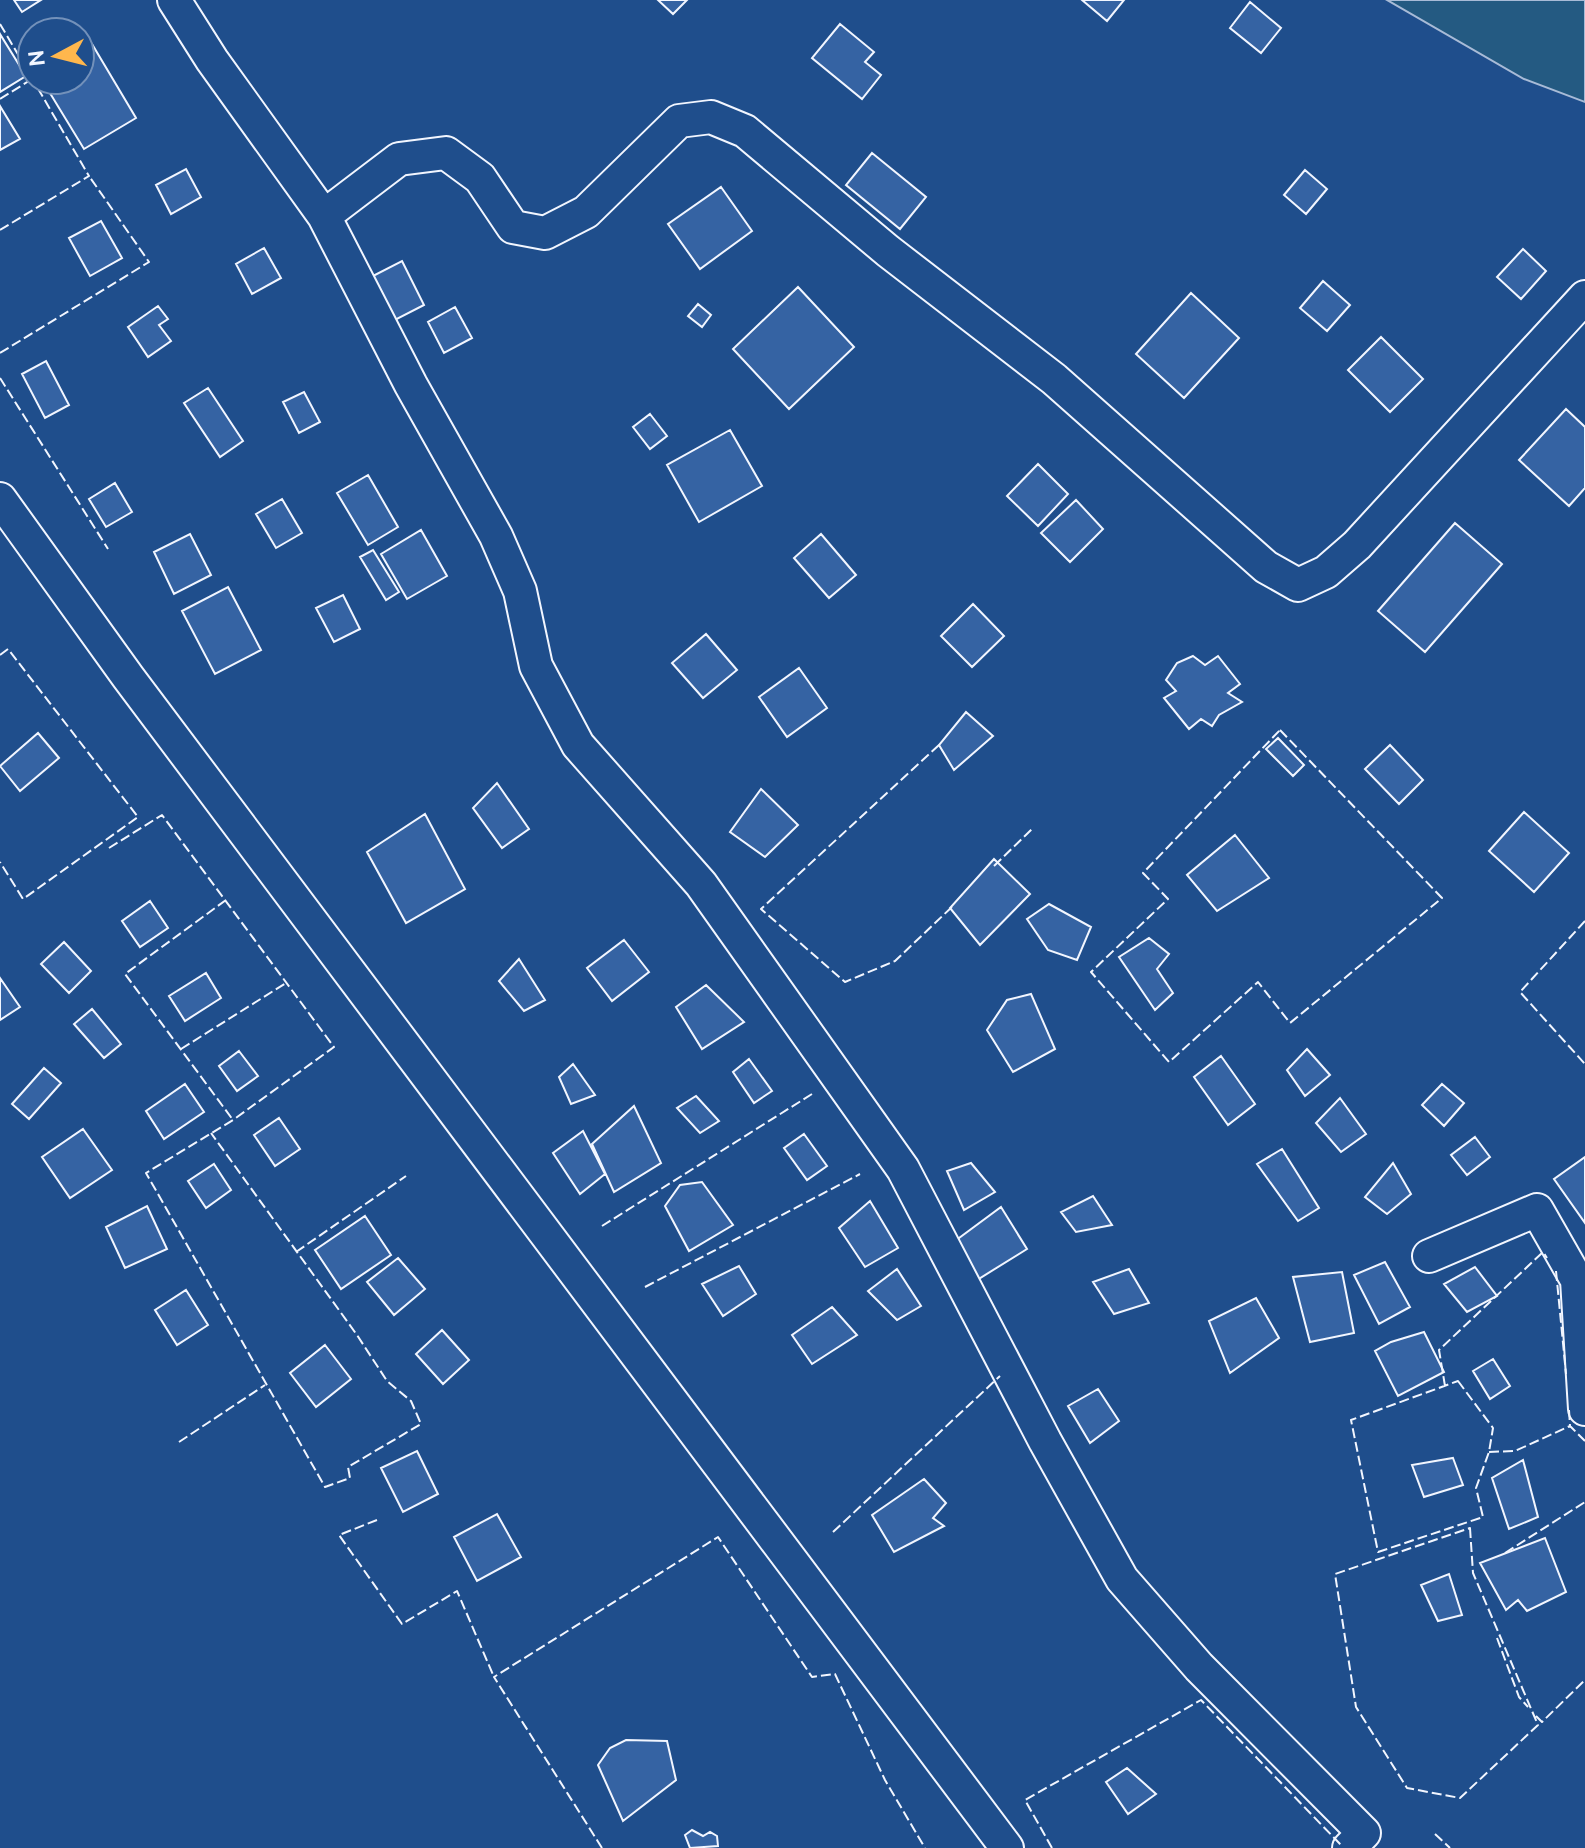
<svg xmlns="http://www.w3.org/2000/svg" width="1585" height="1848" font-family="Ubuntu,sans-serif">
	<style>
		.green { fill: #245a82; stroke: #a8bbd7; stroke-width: 2 }
		.building { fill: #3563a3; stroke: #f2f6ff; stroke-width: 2 }
		.lines { fill: none; stroke-linecap: round; stroke-linejoin: round }
		.minor-casing { stroke: #f2f6ff; stroke-width: 36 }
		.minor { stroke: #1f4e8c; stroke-width: 32 }
		.fence { stroke: #f2f6ff; stroke-width: 2; stroke-dasharray: 10 4; stroke-linecap: butt }
	</style>
	<rect width="100%" height="100%" fill="#1f4e8c"/>
	<path class="green" d="M1387,0H1585V102L1524,79Z"/>
	<path class="building" d="M14,0H41L22,12Z
		M658,0H687L673,14Z
		M1082,0H1124L1107,21Z
		M1250,2L1281,28L1261,53L1230,28Z
		M840,24L874,52L865,62L881,75L862,99L812,58Z
		M0,34L26,76L0,92Z
		M92,44L136,118L84,149L42,80H80V51Z
		M0,106L20,139L0,150Z
		M872,153L926,197L900,229L846,185Z
		M186,169L201,197L171,214L156,185Z
		M1305,170L1327,189L1306,214L1284,195Z
		M721,187L752,231L700,269L668,224Z
		M101,221L122,258L90,276L69,238Z
		M264,248L281,278L252,294L236,264Z
		M1523,249L1546,271L1521,299L1497,277Z
		M402,261L424,305L391,322L369,278Z
		M1323,281L1350,305L1327,331L1300,308Z
		M798,287L854,347L789,409L733,349Z
		M1191,293L1239,338L1184,398L1136,354Z
		M698,304L711,315L702,327L688,316Z
		M158,306L168,319L159,325L171,341L148,357L128,327Z
		M455,307L472,338L444,353L428,322Z
		M1381,337L1423,379L1390,412L1348,370Z
		M46,361L69,405L45,418L22,374Z
		M208,388L243,441L220,457L184,403Z
		M304,392L320,422L299,433L283,402Z
		M1566,409L1585,427V488L1569,506L1519,460Z
		M650,414L667,436L650,449L633,427Z
		M730,430L762,486L699,522L667,465Z
		M1038,464L1068,494L1038,526L1007,496Z
		M368,475L398,527L368,545L337,493Z
		M115,483L132,512L106,527L89,499Z
		M282,499L302,533L276,548L256,514Z
		M1076,500L1103,529L1070,562L1041,533Z
		M1455,523L1502,564L1425,652L1378,611Z
		M421,530L447,576L407,599L381,554Z
		M190,534L211,575L174,594L154,552Z
		M821,534L856,575L829,598L794,558Z
		M373,550L399,592L386,600L360,557Z
		M228,587L261,650L215,674L182,611Z
		M343,595L360,629L334,642L316,608Z
		M973,604L1004,636L972,667L941,636Z
		M706,634L737,670L703,698L672,663Z
		M1193,656L1205,665L1218,656L1240,684L1228,693L1242,702L1219,715L1212,726L1201,719L1189,729L1164,698L1176,691L1166,680L1177,663Z
		M799,668L827,708L787,737L759,697Z
		M966,712L993,736L954,770L939,745Z
		M38,733L59,758L20,791L0,766Z
		M1278,738L1304,765L1293,776L1266,749Z
		M1390,745L1423,780L1399,804L1365,769Z
		M497,783L529,829L502,848L473,808Z
		M761,789L798,825L765,857L730,832Z
		M1524,812L1569,853L1534,892L1489,851Z
		M425,814L465,889L406,923L367,852Z
		M1235,835L1269,878L1217,911L1187,875Z
		M994,859L1030,894L980,945L950,908Z
		M150,901L168,928L140,947L122,921Z
		M1049,904L1091,927L1077,960L1048,950L1027,919Z
		M1149,938L1169,954L1157,969L1173,993L1155,1010L1119,957Z
		M624,940L649,972L612,1001L587,968Z
		M64,942L91,971L69,993L41,964Z
		M519,959L545,1000L524,1011L499,981Z
		M206,973L221,998L185,1021L169,996Z
		M0,978L20,1007L0,1020Z
		M706,985L744,1022L702,1049L676,1007Z
		M1031,994L1055,1049L1013,1072L987,1030L1007,1000Z
		M92,1009L121,1044L104,1058L74,1024Z
		M1307,1049L1330,1075L1305,1096L1287,1070Z
		M239,1051L258,1076L237,1091L219,1066Z
		M1221,1056L1255,1104L1228,1125L1194,1077Z
		M749,1059L772,1091L754,1103L733,1072Z
		M573,1064L595,1095L571,1104L559,1077Z
		M44,1068L61,1083L29,1119L12,1104Z
		M185,1084L204,1112L164,1139L146,1111Z
		M1442,1084L1464,1103L1444,1126L1422,1105Z
		M696,1096L719,1121L700,1133L677,1108Z
		M1340,1098L1366,1134L1341,1152L1316,1123Z
		M634,1106L661,1163L614,1192L592,1144Z
		M279,1118L300,1149L275,1166L254,1135Z
		M83,1129L112,1170L70,1198L42,1157Z
		M583,1131L605,1174L580,1194L553,1153Z
		M804,1134L827,1166L807,1180L784,1148Z
		M1475,1137L1490,1157L1467,1175L1451,1155Z
		M1282,1149L1319,1208L1298,1221L1257,1164Z
		M1585,1157V1223L1554,1179Z
		M971,1163L995,1192L964,1210L947,1171Z
		M1393,1163L1411,1194L1387,1214L1365,1197Z
		M214,1164L231,1190L206,1208L188,1181Z
		M702,1182L733,1225L689,1251L665,1206L680,1185Z
		M1093,1196L1112,1225L1076,1232L1061,1212Z
		M870,1201L898,1248L865,1267L839,1228Z
		M147,1206L167,1249L125,1268L106,1227Z
		M1001,1207L1027,1249L977,1280L955,1241Z
		M365,1216L391,1255L341,1289L315,1250Z
		M398,1258L425,1289L394,1315L367,1282Z
		M1385,1262L1410,1307L1379,1324L1354,1275Z
		M739,1266L756,1294L723,1316L702,1284Z
		M1475,1267L1497,1296L1467,1312L1444,1284Z
		M897,1269L921,1306L897,1320L868,1291Z
		M1129,1269L1149,1303L1114,1314L1093,1282Z
		M1342,1272L1354,1333L1310,1342L1293,1277Z
		M186,1290L208,1325L177,1345L155,1310Z
		M1256,1298L1279,1338L1230,1373L1209,1321Z
		M832,1307L857,1335L812,1364L792,1335Z
		M442,1330L469,1360L443,1384L416,1354Z
		M1424,1332L1444,1372L1398,1396L1375,1351L1391,1342Z
		M325,1345L351,1379L316,1407L290,1373Z
		M1493,1359L1510,1386L1490,1399L1473,1371Z
		M1098,1389L1119,1421L1090,1443L1068,1406Z
		M417,1451L438,1494L403,1512L381,1468Z
		M1453,1458L1463,1485L1424,1497L1412,1465Z
		M1523,1460L1538,1517L1509,1529L1492,1478Z
		M924,1479L946,1503L933,1518L944,1526L894,1552L872,1515Z
		M497,1514L521,1557L477,1581L454,1537Z
		M1545,1538L1566,1592L1527,1611L1518,1600L1506,1610L1480,1563Z
		M1449,1574L1462,1615L1438,1621L1421,1585Z
		M626,1740L667,1741L676,1780L623,1821L598,1765L610,1748Z
		M1127,1768L1156,1794L1128,1814L1106,1782Z
		M692,1830L703,1836L710,1832L717,1836L718,1846L690,1848L685,1835Z"/>
	<g class="lines">
		<defs>
			<path id="minor" d="M174,0L212,60L324,216L411,385L496,536L520,591L536,666L578,745L701,884L903,1169L1045,1441L1122,1579L1199,1667L1364,1833L1349,1848
				M324,216L399,159L446,153L480,178L513,227L545,233L586,212L679,121L711,117L745,131L888,251L1054,379L1266,567L1298,585L1326,572L1357,545L1585,297
				M0,499L128,677L1007,1848
				M1429,1256L1537,1210L1577,1280L1585,1409"/>
		</defs>
		<use href="#minor" class="minor-casing"/>
		<use href="#minor" class="minor"/>
		<path class="fence" d="M0,24L32,78
			M0,99L32,79
			M0,230L89,176L33,80
			M0,353L149,262L89,176
			M0,378L108,549
			M0,655L8,649L138,817L23,899L0,862
			M1280,730L1442,898L1290,1023L1258,982L1169,1062L1091,972L1168,899L1143,873Z
			M939,745L761,909L845,982L895,961L954,905
			M109,848L162,815L334,1047L233,1120L146,1173L325,1487L350,1478L348,1467L421,1424L411,1401L387,1381L357,1335L211,1133
			M994,866L1034,827
			M226,900L125,974L233,1120
			M1585,921L1520,992L1585,1064
			M181,1049L286,983
			M602,1226L812,1094
			M296,1252L406,1176
			M1556,1271L1566,1374
			M645,1287L860,1174
			M1458,1381L1493,1428L1489,1452L1476,1488L1483,1517L1378,1552L1351,1420Z
			M1445,1386L1439,1350L1543,1252L1547,1258
			M1569,1410L1570,1426
			M179,1442L265,1385
			M1489,1452L1515,1451L1570,1426L1585,1441
			M377,1520L339,1535L402,1624L457,1591L494,1677
			M1470,1528L1473,1573L1538,1725L1460,1798L1407,1788L1356,1707L1335,1574Z
			M833,1532L1000,1376
			M1505,1553L1585,1502
			M1497,1638L1519,1697L1528,1707
			M1536,1716L1542,1722L1585,1680
			M1435,1834L1450,1848
			M602,1848L494,1677L718,1537L812,1677L835,1674L885,1780L925,1848
			M1052,1848L1025,1800L1201,1700L1341,1845"/>
	</g>
	<g transform="translate(56 56) rotate(263)"><circle r="38" fill="#1f4e8c" stroke="#7391ba" stroke-width="2"/>
	<path d="M0-6L14 30L0 20L-14 30Z" fill="#ffb74d"/>
	<text y="-12" font-size="22" font-weight="bold" text-anchor="middle" fill="#f2f6ff">N</text>
	</g>
</svg>
